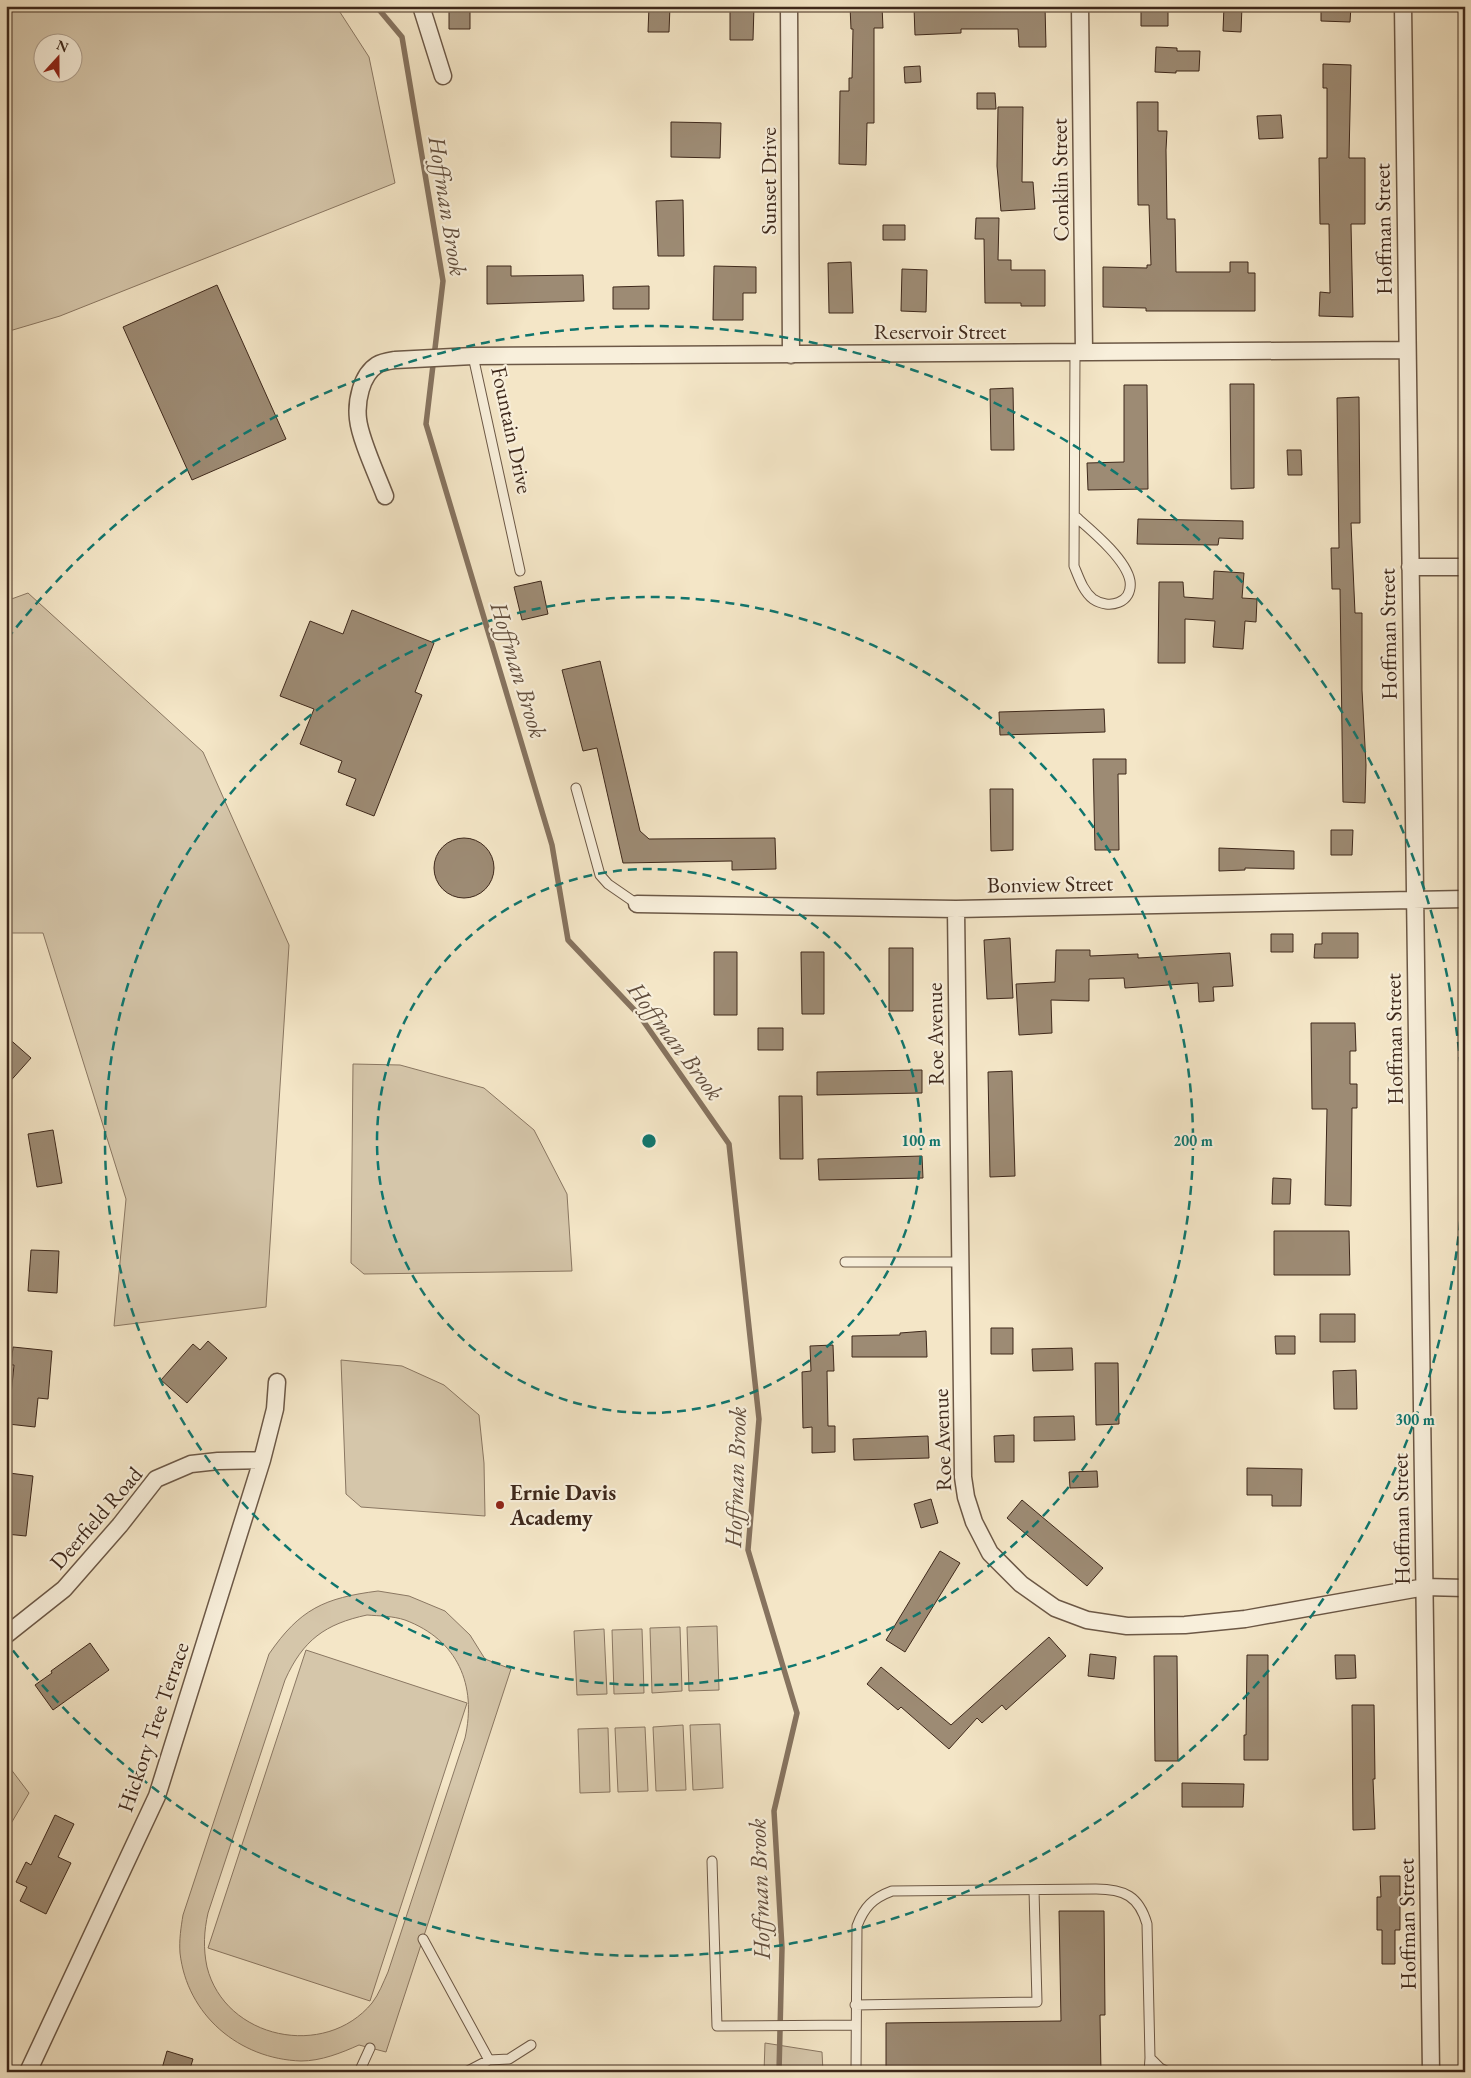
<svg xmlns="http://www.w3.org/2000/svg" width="1471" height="2078" font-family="'EB Garamond',serif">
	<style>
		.green { fill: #d5c6aa; stroke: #8a7762; fill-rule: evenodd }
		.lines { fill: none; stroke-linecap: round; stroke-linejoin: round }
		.stream { stroke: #86735f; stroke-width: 5.5 }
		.building { fill: #9d8b74; stroke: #3e281b }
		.lane-casing { stroke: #6c5846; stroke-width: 11 }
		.street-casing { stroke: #6c5846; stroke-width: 19 }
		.lane { stroke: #f8efdb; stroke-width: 9 }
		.street { stroke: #f8efdb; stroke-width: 16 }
		.ring { fill: none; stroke: #0f766e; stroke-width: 2.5; stroke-dasharray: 9 6 }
		.poi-dot { fill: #8f2418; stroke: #f8efdb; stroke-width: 2 }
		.labels { text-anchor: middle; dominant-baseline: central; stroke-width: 4.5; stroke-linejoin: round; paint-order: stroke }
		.street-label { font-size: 22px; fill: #3e281b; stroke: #f8efdb }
		.poi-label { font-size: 22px; font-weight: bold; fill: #3e281b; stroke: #f8efdb; text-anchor: start }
		.water-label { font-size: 24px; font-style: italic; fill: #624e3d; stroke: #f8efdb }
		.centre { fill: #0f766e; stroke: #f8efdb; stroke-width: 2.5 }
		.ring-label { font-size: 15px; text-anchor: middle; font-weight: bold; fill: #0f766e; stroke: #f8efdb; stroke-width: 4.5; stroke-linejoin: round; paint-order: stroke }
	</style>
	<rect width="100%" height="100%" fill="#f4e6c7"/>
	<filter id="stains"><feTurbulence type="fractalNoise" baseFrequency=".004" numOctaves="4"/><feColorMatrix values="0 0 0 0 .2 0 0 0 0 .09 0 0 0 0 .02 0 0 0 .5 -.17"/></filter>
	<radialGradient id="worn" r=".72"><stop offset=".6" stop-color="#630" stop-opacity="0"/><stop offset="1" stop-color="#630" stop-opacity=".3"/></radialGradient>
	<path class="green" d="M6,6H336L369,57L395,183L60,316L6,332ZM42,42H72V72H42Z
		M28,593L203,752L289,945L266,1307L114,1326L126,1199L43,933H6V601Z
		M353,1064L400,1065L484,1088L534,1130L567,1194L572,1271L364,1274L351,1263Z
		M341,1360L402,1366L444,1385L479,1415L484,1463L485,1516L361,1507L346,1494Z
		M378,1591L409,1596L445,1611L470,1635L485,1659L511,1669L386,2052L359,2045C341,2053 321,2061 301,2061C239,2059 187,2015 180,1953C179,1940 181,1927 183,1915L269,1654C300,1609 324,1598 378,1591ZM367,1615C380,1616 393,1616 405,1620C458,1640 477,1685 465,1738L388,1972C383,1983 379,1994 372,2003C325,2060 225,2039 207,1967C203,1948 204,1931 208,1913L285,1680C303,1640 325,1624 367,1615Z
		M717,1626L719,1690L689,1691L687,1627Z
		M680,1627L682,1691L652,1693L650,1628Z
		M604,1629L607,1694L577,1695L574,1631Z
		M642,1629L644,1693L614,1694L612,1630Z
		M306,1650L467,1703L370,2001L208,1948Z
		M720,1724L723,1788L693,1790L690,1725Z
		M683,1725L686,1790L656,1791L653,1727Z
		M645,1727L648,1791L618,1792L615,1728Z
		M608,1728L610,1792L580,1793L578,1729Z
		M10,1768L29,1793L6,1832V1771Z
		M765,2043L822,2052L823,2072H764Z"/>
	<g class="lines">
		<path class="stream" d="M376,6L402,37L443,281L426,424L552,845L568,940L639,1015L729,1144L759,1419L748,1550L797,1713L774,1811L782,1948L779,2072"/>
	</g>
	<path class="building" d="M449,6H470V29H449Z
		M649,6H670L669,32H648Z
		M730,6H754L753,40H730Z
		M850,6H882L883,28H874V123H867L866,165L839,164L840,91H849V78H852L853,29H851Z
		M938,6H990V10L1018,9V6H1045L1046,47H1019L1018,29H961V33L915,35L914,8Z
		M1141,6H1168V26H1141Z
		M1224,6H1242L1241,32L1223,31Z
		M1321,6H1351L1350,22L1321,21Z
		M1156,47L1177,48V51H1200L1199,71H1176V73L1155,72Z
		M1323,64L1351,65L1349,158H1365V224H1351L1353,317L1319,316L1320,292L1330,293L1329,224H1320L1319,158H1327V88H1323Z
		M920,66L921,82L905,83L904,67Z
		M977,93H995L996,109H977Z
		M1137,102H1158V131H1167L1166,150L1167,219H1175L1176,272H1230V262H1248V273H1255V311H1146V308L1103,307V267L1147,268V265H1151L1149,205H1138Z
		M998,107H1023L1022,182H1033L1035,209L1001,211L997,166Z
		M1281,115L1283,138L1259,139L1257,116Z
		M671,122L721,123L720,158L671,157Z
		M683,200L684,256H658L656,201Z
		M976,218H999L998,260H1011V270H1045V306H1021V303H985L984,239H975Z
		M883,225H905V240H883Z
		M851,262L853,313H829L828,263Z
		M487,266H511V276L583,275L584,301L487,304Z
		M714,266L756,267V293H743V320H713Z
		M902,269L927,270L926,312L901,311Z
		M217,285L286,439L192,480L123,327Z
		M649,286V309H613V287Z
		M1230,384H1254V488L1231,489Z
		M1124,385H1147L1148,489L1088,490L1087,463L1124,462Z
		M1013,388L1014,450H991L990,389Z
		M1359,397L1360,523H1351L1355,613H1362V690L1366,765L1365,803L1343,802L1340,589H1332L1331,548H1339L1337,398Z
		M1287,450H1301L1302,475H1288Z
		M1138,519L1243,521V539L1219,538L1218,545L1137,544Z
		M1214,571L1244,573L1242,598L1257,599L1256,622L1245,621L1243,649L1213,647L1215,621L1185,619V663H1158L1159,582H1183L1184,597L1213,599Z
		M541,581L548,614L522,620L514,587Z
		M352,610L434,643L415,692L422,695L374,816L346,805L356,779L338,772L342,761L300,744L314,709L280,696L310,621L343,634Z
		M600,661L640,831L649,839L775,838L776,869L732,870V861L623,863L597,748L583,751L562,670Z
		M1104,709L1105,732L1000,735L999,712Z
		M1093,759H1126V774H1118L1119,850H1095Z
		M990,789H1013V850L991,851Z
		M1331,830H1353L1352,855H1331Z
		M434 868a30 30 0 1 1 60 0a30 30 0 1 1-60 0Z
		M1219,848L1294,851V869L1245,868V870L1219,871Z
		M1322,933H1358V958H1314L1315,944H1322Z
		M1271,934H1293V952H1271Z
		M1010,938L1013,998L987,999L984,940Z
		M889,948H913V1011H889Z
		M1056,950H1090V956L1138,954V958L1230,953L1233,986L1213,987L1214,1001L1199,1002L1198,983L1125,988L1124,978L1089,979V1001L1051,1000L1052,1033L1019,1035L1016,984L1055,982Z
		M714,952H737V1015H714Z
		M801,952H824V1014H802Z
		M1311,1023H1355L1356,1051H1350V1084H1357V1108H1352L1351,1206L1325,1205L1327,1109H1312Z
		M758,1028H783V1050H758Z
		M6,1036L31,1058L6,1086Z
		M922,1070V1093L817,1095V1072Z
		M1012,1071L1015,1176L990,1177L988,1072Z
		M779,1096H802L803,1159H780Z
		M53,1130L62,1183L37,1187L28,1134Z
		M922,1156L923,1178L819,1180L818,1159Z
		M1273,1178L1291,1179L1290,1204H1272Z
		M1274,1231H1349L1350,1275H1274Z
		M31,1250L59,1251L57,1293L28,1291Z
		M1320,1314H1355V1342H1320Z
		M991,1328H1013V1354H991Z
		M926,1331L927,1357H852V1336L900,1335V1333Z
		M1275,1336H1295V1354H1276Z
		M208,1341L227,1358L187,1403L161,1380L193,1344L200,1350Z
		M833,1345L834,1371H827L828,1426H835V1452L812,1453V1427L803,1428L802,1372L811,1371L810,1346Z
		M13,1347L52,1351L48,1399L38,1398L35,1427L8,1424L14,1365H11Z
		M1072,1348L1073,1370L1033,1371L1032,1349Z
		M1095,1363H1118L1119,1424L1096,1425Z
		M1356,1370L1357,1409H1334L1333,1371Z
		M1074,1416L1075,1440L1034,1441V1417Z
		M1014,1435V1462H995L994,1436Z
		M928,1436L929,1458L854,1460L853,1439Z
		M1247,1468L1302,1469L1301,1506H1272V1495H1247Z
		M1097,1471L1098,1487L1070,1488L1069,1472Z
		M9,1473L33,1476L26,1536L6,1534V1494Z
		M931,1499L938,1523L921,1528L914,1504Z
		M1022,1500L1103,1568L1087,1586L1007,1518Z
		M940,1551L960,1563L905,1652L886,1640Z
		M1049,1637L1066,1656L1006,1710L1002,1705L982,1723L977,1718L949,1749L901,1707L898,1710L867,1684L881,1667L951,1725Z
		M90,1643L109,1670L53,1710L35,1685L52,1673L51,1671Z
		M1090,1654L1116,1657L1114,1679L1088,1676Z
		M1247,1655H1268V1760H1244V1735H1246Z
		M1335,1655H1355L1356,1678L1336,1679Z
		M1154,1656H1177L1178,1761H1155Z
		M1352,1705H1374L1375,1779H1373L1375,1829L1353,1830Z
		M1182,1783L1244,1784L1243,1807H1182Z
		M55,1815L74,1824L58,1857L71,1863L46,1914L20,1901L27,1887L16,1882L26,1862L31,1865Z
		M1380,1876H1400V1930H1395V1964H1382V1930H1377V1897H1381Z
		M1059,1911H1104L1105,2015H1100L1101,2072H886V2023L1061,2021Z
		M167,2051L193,2059L189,2072H161Z"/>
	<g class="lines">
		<defs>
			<path id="lane" d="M1075,353L1074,566C1079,578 1083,591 1093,599C1109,610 1133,603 1130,581C1126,559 1092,531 1076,517
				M473,356L520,571
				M576,788L600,875L608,884L637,904
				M845,1262H960
				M712,1861L717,2026L855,2025
				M423,1939L489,2060L509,2059L531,2045
				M855,2005L1037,2002L1034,1890
				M1150,2058L1160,2068L1168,2072
				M359,2072L370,2048
				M466,2072L489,2060
				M856,2072L857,1926C864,1907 873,1898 892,1891L1096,1889C1124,1889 1139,1896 1147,1924L1150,2058L1149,2072"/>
			<path id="street" d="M421,6L443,76
				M789,6L791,355
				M1080,6L1084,352
				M1403,6L1431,2072
				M385,496C377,475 360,439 358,419C356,402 361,375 377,365C382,362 389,361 395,360L473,356L1407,350
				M1410,567H1465
				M637,904L956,909L1465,899
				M956,909L963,1477L966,1497L974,1522L990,1553L1021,1584L1055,1608L1087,1620L1127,1626L1185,1625L1245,1619L1425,1587L1465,1588
				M6,1635L64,1589L120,1525L156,1479L191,1464L218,1461L262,1460
				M28,2072L157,1796L262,1460L275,1409L277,1382"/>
		</defs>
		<use href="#lane" class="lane-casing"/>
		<use href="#street" class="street-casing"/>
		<use href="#lane" class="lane"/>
		<use href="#street" class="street"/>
	</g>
	<g class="ring">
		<circle cx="649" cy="1141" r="272"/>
		<circle cx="649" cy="1141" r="544"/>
		<path d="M7 639A815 815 0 1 1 7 1643"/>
	</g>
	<circle class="poi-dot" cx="500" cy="1505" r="5"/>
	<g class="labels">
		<g class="street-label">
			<text transform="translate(1060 180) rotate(-91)">Conklin Street</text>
			<text transform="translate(768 181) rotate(-90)">Sunset Drive</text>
			<text transform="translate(1383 229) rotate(-91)">Hoffman Street</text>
			<text x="940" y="331">Reservoir Street</text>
			<text transform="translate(512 430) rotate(78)">Fountain Drive</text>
			<text transform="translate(1388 634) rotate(-91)">Hoffman Street</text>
			<text transform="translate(1050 884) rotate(-1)">Bonview Street</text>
			<text transform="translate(935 1034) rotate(-91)">Roe Avenue</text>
			<text transform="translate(1394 1039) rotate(-91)">Hoffman Street</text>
			<text transform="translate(942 1440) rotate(-92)">Roe Avenue</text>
			<text transform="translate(96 1518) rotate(-49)">Deerfield Road</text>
			<text transform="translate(1401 1519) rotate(-91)">Hoffman Street</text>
			<text transform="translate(153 1727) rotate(-71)">Hickory Tree Terrace</text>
			<text transform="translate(1407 1924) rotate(-91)">Hoffman Street</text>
		</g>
		<g class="poi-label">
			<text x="510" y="1492">Ernie Davis<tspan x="510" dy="25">Academy</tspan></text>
		</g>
		<g class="water-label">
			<text transform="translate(448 206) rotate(81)">Hoffman Brook</text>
			<text transform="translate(519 670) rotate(73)">Hoffman Brook</text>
			<text transform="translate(676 1041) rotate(53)">Hoffman Brook</text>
			<text transform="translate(735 1477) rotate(-88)">Hoffman Brook</text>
			<text transform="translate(759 1889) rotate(-92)">Hoffman Brook</text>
		</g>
	</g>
	<circle cx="649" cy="1141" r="8" class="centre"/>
	<g class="ring-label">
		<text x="921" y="1146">100 m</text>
		<text x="1193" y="1146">200 m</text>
		<text x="1415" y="1425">300 m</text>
	</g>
	<rect width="1471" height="2078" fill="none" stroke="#f4e6c7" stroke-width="25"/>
	<rect x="8" y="8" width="1456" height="2063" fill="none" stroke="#3e281b" stroke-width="2.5"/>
	<rect x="12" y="12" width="1446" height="2053" fill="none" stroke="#3e281b"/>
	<g transform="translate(58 58) rotate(21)"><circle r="24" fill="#f8efdb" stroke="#ae9f8e"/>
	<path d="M0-4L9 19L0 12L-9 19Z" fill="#8f2418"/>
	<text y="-8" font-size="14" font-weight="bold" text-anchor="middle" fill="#3e281b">N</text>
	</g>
	<rect width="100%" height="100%" filter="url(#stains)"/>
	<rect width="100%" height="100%" fill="url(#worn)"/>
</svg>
